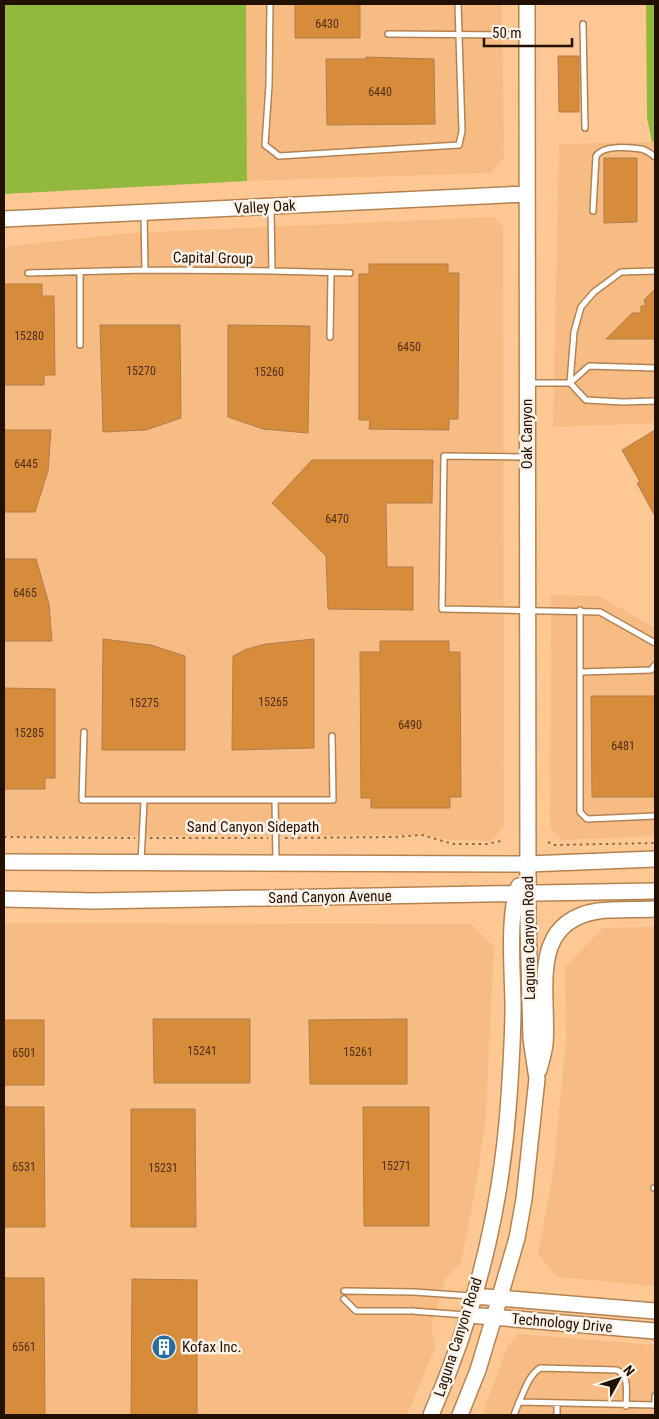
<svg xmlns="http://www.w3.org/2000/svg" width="659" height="1419" font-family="'Roboto Condensed',sans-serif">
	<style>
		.built { fill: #f7bc84 }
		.green { fill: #92b83d }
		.building { fill: #d78c3b; stroke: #b07e4d }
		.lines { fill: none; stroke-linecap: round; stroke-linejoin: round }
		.lane-casing { stroke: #b48250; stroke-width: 8 }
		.secondary-casing { stroke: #b48250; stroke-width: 18 }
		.path { stroke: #8b6847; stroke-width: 2; stroke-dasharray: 2.5 4; stroke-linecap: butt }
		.lane { stroke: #fff; stroke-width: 5 }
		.secondary { stroke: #fff; stroke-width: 15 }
		.labels { text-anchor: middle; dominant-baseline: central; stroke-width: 5; stroke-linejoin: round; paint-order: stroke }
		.number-label { font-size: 12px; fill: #4f2f0f }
		.street-label { font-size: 15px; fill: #221000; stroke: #fef3e9 }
		.poi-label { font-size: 15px; fill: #221000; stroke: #fef3e9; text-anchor: start }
	</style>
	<rect width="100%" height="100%" fill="#fec895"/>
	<path class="built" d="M246,4H502L504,157L491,173L247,181Z
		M655,142V423L553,427L559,144Z
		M494,217L503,227L504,826L492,841L451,840L422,835L4,836V247L131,233Z
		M551,595L599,596L655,628V836L563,840L550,828Z
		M4,923L471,924L494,947L486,1115L478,1174L461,1263L445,1279L431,1328L436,1345L407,1415H4Z
		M655,927V1286L557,1277L538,1254L553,1174L566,1039L565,967L603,928Z
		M518,1334L655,1345V1415H482L507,1347Z"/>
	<path class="green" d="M4,4H246L247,181L4,194Z
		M646,4H655V142H652L647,118Z"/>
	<path class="building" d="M295,4H360V38H295Z
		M558,56H579V112H559Z
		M366,57L434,59L435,124L327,125L326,59H366Z
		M604,158H637V222L604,223Z
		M369,264H448V273H459L458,419H449V430L369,429L370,420H359V274H369Z
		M4,284H42V296H54L55,375H44V385H4Z
		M655,289V339H606L632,313H641V306H646L644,300Z
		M100,325H180L181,418L146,430L103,432Z
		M228,325L310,326L308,433L263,429L228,417Z
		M4,430H51L48,471L35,512H4Z
		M655,430V516L637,483L640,482L622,450Z
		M312,460H433L432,503H386L387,567H413V610L328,609L326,556L272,503Z
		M4,559H36L49,604L52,641H4Z
		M103,639L151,645L185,656V750H102Z
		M314,639V748L232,750L233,656L247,649L266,644Z
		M380,641H449V652H460L461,797H450V808H371V798H361L360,652H380Z
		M4,688L55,689V778H45V789H4Z
		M591,696H655V797H592Z
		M153,1019H250V1083H154Z
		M407,1019V1084H310L309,1020Z
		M4,1020H44V1085H4Z
		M4,1107H44L45,1227H4Z
		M363,1107H429V1226H364Z
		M131,1109H195L196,1227H131Z
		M4,1278H44L45,1415H4Z
		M132,1279L197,1280V1415H131Z"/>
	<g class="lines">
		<defs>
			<path id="lane" d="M270,4L269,85L265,145L279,156L459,145L462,131L458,4
				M583,24L585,128
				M388,34L526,35
				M593,211L596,156C603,145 629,147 641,149C647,150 651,154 655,157
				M144,213L145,270L272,271L271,209
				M272,271L350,273
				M655,271L621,272L594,292L581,307L574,332L570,383L586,400L623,402L655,401
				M80,272V345
				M28,273L145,270
				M330,337L331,273
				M530,383H570L589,366L655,368
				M525,457L444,456L442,609L600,612L655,643
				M580,610V812L587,819L655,816
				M580,672L651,670L655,665
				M84,732L82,800H333L332,736
				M275,800L276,860
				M141,862L144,801
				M654,1188H655
				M344,1291L414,1292L471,1296
				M344,1299L356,1311H412L466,1315
				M519,1402C525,1390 528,1376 540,1368L617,1370C630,1377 626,1393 626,1406
				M557,1403V1415
				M655,1405V1396
				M514,1415L519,1402L655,1405"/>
			<path id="secondary" d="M4,219L526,194
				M4,862L528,864L655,859
				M4,899L94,901L655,891
				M539,1070C541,1062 544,1053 545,1044C549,993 527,922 598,911C616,909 636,910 655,909
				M474,1296L655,1311
				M469,1315L655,1331
				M431,1415C475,1315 502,1206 509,1097C511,1067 513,1037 513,1007C513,975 507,914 519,886
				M460,1415L478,1370L494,1317L517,1238L524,1199L537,1079L531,1039L528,920L527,4"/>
		</defs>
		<use href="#lane" class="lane-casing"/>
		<use href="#secondary" class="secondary-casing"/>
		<path class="path" d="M4,837L135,838
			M150,838H268
			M285,838L396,837L422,835L453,844H487L501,841
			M548,842L554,845L655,843"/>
		<use href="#lane" class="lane"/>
		<use href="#secondary" class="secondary"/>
	</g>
	<defs>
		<symbol id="building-disc" viewBox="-11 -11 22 22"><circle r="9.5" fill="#256ca0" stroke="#fef3e9"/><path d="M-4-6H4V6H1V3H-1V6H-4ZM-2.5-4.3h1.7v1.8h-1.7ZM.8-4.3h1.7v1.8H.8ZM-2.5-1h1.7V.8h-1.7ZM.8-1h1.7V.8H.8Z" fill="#fff"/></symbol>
	</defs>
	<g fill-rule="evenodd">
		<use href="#building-disc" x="150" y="1333" width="28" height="28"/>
	</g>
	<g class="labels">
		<g class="number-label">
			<text x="327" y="24">6430</text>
			<text x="380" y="92">6440</text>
			<text x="29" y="336">15280</text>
			<text x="409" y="347">6450</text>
			<text x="141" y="371">15270</text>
			<text x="269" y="372">15260</text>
			<text x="26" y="464">6445</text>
			<text x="337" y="519">6470</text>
			<text x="25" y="593">6465</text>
			<text x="273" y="702">15265</text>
			<text x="144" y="703">15275</text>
			<text x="410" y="725">6490</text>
			<text x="29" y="733">15285</text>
			<text x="623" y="746">6481</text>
			<text x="202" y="1051">15241</text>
			<text x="358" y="1052">15261</text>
			<text x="24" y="1053">6501</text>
			<text x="396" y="1166">15271</text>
			<text x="24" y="1167">6531</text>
			<text x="163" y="1168">15231</text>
			<text x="24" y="1347">6561</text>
		</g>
		<g class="street-label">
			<text transform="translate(265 207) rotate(-3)">Valley Oak</text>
			<text transform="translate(213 258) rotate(1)">Capital Group</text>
			<text transform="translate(527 434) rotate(-90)">Oak Canyon</text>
			<text x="253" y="827">Sand Canyon Sidepath</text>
			<text transform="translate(330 897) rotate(-1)">Sand Canyon Avenue</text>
			<text transform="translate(529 938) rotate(-91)">Laguna Canyon Road</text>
			<text transform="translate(562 1323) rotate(5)">Technology Drive</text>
			<text transform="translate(458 1337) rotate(-72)">Laguna Canyon Road</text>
		</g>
		<g class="poi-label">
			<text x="182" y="1347">Kofax Inc.</text>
		</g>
	</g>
	<rect width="659" height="1419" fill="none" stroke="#221000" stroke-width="10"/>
	<g transform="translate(619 1379) rotate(50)" stroke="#fef3e9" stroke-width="4" paint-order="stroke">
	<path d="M0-4L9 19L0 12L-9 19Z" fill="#221000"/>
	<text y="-8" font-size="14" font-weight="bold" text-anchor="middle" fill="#221000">N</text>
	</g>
	<path d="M484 38v8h88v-8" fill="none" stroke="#221000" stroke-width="2.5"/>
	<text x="492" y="38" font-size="15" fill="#221000" stroke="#fef3e9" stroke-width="4" paint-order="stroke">50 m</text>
</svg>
